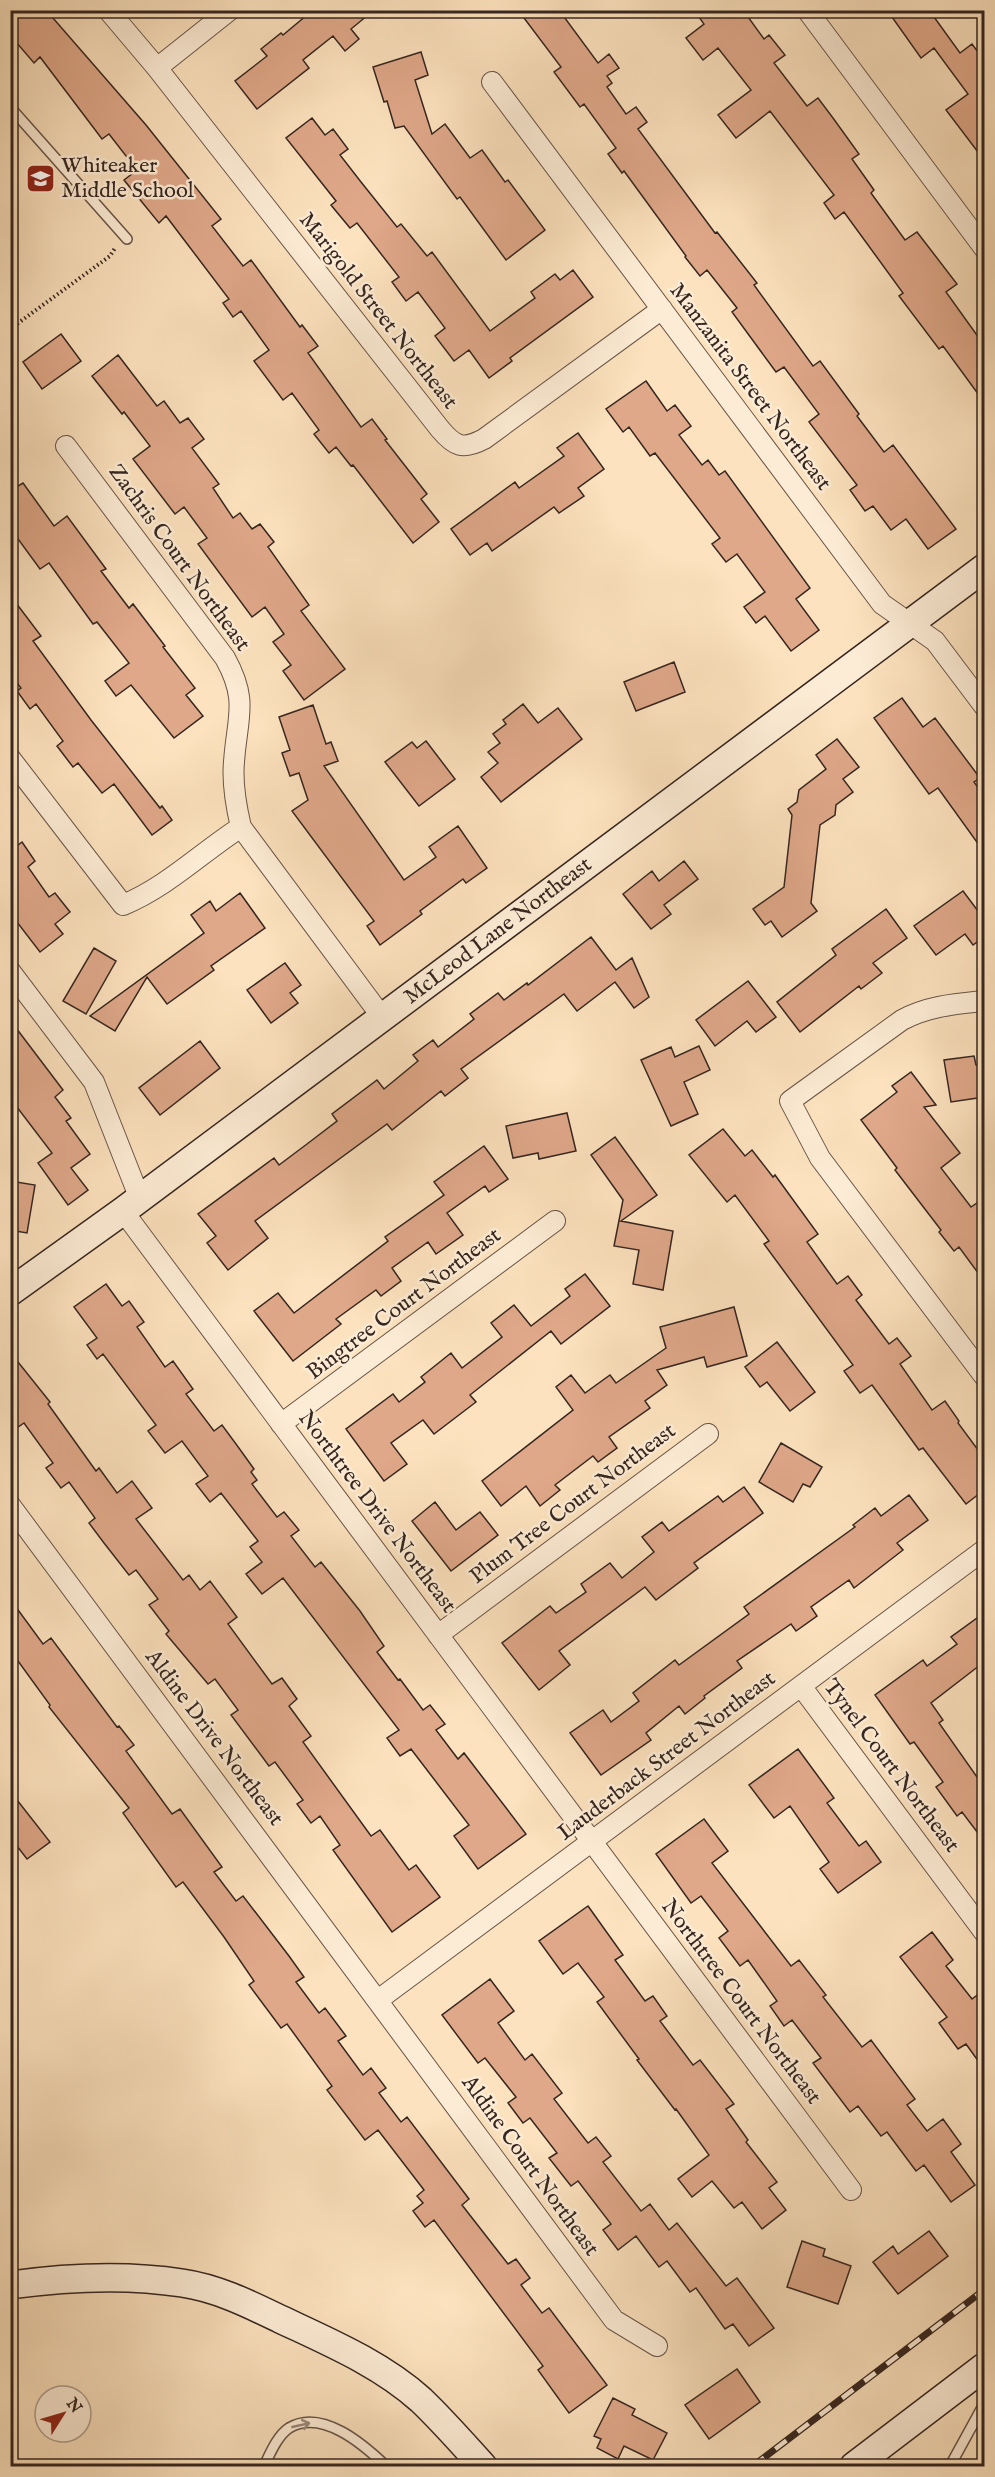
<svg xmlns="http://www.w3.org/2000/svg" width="995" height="2477" font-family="'IM FELL English',serif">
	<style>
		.building { fill: #dfa889; stroke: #362620; stroke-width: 1.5 }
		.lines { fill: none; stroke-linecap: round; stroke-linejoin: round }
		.lane-casing { stroke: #685548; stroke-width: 12 }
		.street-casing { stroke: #685548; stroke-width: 22 }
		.secondary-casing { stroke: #362620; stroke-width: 30 }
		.path { stroke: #362620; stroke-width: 4; stroke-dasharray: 1.5 3; stroke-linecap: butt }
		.lane { stroke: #fdecd5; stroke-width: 9 }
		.street { stroke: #fdecd5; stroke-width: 20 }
		.secondary { stroke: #fdecd5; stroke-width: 27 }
		.rail-casing { stroke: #362620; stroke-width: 7 }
		.rail { stroke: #fdecd5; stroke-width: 4.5; stroke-dasharray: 14; stroke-linecap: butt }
		.oneway { stroke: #9a897a }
		.labels { text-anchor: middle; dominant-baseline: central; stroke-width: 5; stroke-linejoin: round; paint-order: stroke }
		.poi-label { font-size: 22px; fill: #362620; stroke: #fdecd5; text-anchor: start }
		.street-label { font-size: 22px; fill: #362620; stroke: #fdecd5 }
	</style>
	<rect width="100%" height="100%" fill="#fce2be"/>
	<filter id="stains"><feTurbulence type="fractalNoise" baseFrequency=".00333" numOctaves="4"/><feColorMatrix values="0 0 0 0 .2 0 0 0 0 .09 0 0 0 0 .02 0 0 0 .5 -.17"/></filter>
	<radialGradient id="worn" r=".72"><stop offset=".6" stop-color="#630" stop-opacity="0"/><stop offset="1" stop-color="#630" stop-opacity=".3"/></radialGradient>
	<path class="building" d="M10,10H46L146,125L221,219L212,226L243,266L251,260L300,327L302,325L318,346L308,353L361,427L372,419L387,439L385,440L427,494L421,499L439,522L413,543L353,465L351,466L336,447L329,453L314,434L319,430L292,393L283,400L254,361L269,350L241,311L233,317L223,303L229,299L166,216L159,223L124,180L137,170L109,134L102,139L40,57L34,63L10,35Z
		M313,10H374L351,29L359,39L345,51L333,36L303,60L309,68L257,109L235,81L267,56L261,49L281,33L283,35Z
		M518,10H559L598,63L609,54L619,68L607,76L612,83L607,87L626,114L636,107L647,122L638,129L715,233L717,232L757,283L754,285L813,366L820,361L859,414L857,416L884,452L893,445L956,529L928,549L906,519L891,530L873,506L865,511L850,490L857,485L809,422L819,414L784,367L776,372L732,312L737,308L707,270L700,276L685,257L686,256L624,171L622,173L608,154L616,148L584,104L580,107L554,72L561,67Z
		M694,10H743L764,39L769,35L785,55L774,63L807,106L818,98L833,118L859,154L852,159L874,190L871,193L905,240L917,232L957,284L946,292L984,345V402L943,346L939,349L899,296L903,293L844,212L835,219L824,203L834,195L770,111L736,138L718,115L751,90L718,48L703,60L686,38L704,24Z
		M887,10H929L960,53L972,44L984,60V160L946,110L968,94L934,48L921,58Z
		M421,52L428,75L415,80L432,134L445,124L470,158L482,150L505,182L508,180L545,230L506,260L460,197L457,199L404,126L395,128L387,101L384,102L373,67Z
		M312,118L325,135L333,129L348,149L340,155L361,182L397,227L401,224L427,256L432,252L490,331L535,298L531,292L555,274L560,280L573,270L593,297L510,358L512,361L489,378L469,350L454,361L435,336L445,328L418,292L406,301L392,282L399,277L357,223L350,228L331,205L336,201L286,138Z
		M61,334L81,361L42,389L23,362Z
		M118,355L157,406L164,401L180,423L188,418L204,439L192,448L219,484L213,488L233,518L240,513L252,529L260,524L274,542L268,547L309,605L301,611L345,669L304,700L283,671L291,665L273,642L284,634L265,607L252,617L198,544L207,538L184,507L175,514L133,459L150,446L124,412L122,414L92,376Z
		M646,381L667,411L675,405L691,426L679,435L702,465L708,460L719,475L725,471L810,588L796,599L819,630L791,651L765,616L756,623L744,607L765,592L737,554L726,562L712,544L720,538L655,453L650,456L629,427L623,432L606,409Z
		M578,433L604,469L578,488L584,496L559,513L554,507L492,551L487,543L470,555L451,529L515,482L519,488L564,456L557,448Z
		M23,483L54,526L67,516L106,569L101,571L129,608L133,604L165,646L163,647L195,688L186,695L203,716L174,738L131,685L116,696L105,681L129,663L97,622L93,624L49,563L40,569L10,528V491Z
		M10,595L41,636L33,641L91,720L160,808L162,806L172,820L152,835L114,784L102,793L78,763L73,767L57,746L63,741L36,704L30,709L17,691L21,688L10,674Z
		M674,662L685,692L636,711L624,682Z
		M902,698L923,727L935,718L980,778L974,782L984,796V852L938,788L929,794L874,718Z
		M523,704L538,723L558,708L582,739L501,802L481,777L498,763L488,752L500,743L493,734L506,724L503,720Z
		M313,705L326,744L331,742L338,761L324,766L404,880L436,857L429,847L458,826L487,868L466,883L463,879L420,911L422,914L380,945L367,926L374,921L292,811L308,800L299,773L290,776L282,753L290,750L279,717Z
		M837,739L859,767L843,779L853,792L836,805L835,815L820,825L811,903L817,911L782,937L771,921L765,925L753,909L784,887L792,815L788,809L797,802L799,790L826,769L816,755Z
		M426,741L455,779L419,806L385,762L412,742L417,748Z
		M22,842L35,861L28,867L49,897L55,893L70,912L55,924L63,934L40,952L10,913V843L14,848Z
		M684,861L698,879L664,905L671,914L651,929L623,894L652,871L659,881Z
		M963,891L984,919V937L973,945L965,934L936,955L914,926Z
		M240,893L265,928L211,966L214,970L167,1004L147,977L115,1031L90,1016L204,933L191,915L210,901L216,911Z
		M886,909L907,938L873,963L882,973L861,989L859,986L800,1032L777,1002L836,955L832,949Z
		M591,937L616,970L632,958L649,997L634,1008L615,982L577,1011L564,994L461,1069L468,1078L445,1096L441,1091L392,1130L387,1124L255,1221L268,1238L228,1270L207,1243L216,1236L198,1214L274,1158L279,1165L307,1144L337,1121L332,1114L377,1080L384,1089L418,1061L413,1055L433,1040L438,1047L474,1019L470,1014L498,993L504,1000L527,983L528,985Z
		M94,948L116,961L86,1014L63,1001Z
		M285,963L301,985L290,993L298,1003L271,1023L247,990Z
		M748,981L776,1017L756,1032L747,1021L715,1046L696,1020Z
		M10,1020L63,1090L55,1097L71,1118L66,1121L90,1154L71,1168L88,1190L68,1205L38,1163L52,1153L10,1098Z
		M200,1041L220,1068L160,1115L139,1088Z
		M699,1046L710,1070L684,1082L698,1114L671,1126L641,1060L671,1047L675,1057Z
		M974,1056L976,1065L984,1064V1097L951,1102L944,1060Z
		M911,1072L936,1105L924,1107L960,1153L941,1168L971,1207L977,1203L984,1212V1281L959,1247L954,1251L939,1232L941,1230L895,1170L897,1168L861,1120L897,1092L892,1086Z
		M567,1113L576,1151L539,1159L538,1153L513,1158L506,1126Z
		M723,1129L745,1156L752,1150L773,1177L775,1175L818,1234L807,1242L837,1284L848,1276L862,1295L856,1300L889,1344L897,1338L911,1356L900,1364L932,1410L945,1401L959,1421L958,1423L984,1458V1490L966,1504L923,1448L919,1450L872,1385L860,1393L844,1371L853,1365L764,1244L769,1241L735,1195L727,1202L689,1155Z
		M615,1137L657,1195L621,1221L673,1231L663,1290L633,1284L639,1250L614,1246L623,1200L591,1155Z
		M484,1146L508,1179L489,1192L485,1186L447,1213L463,1235L436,1254L428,1242L392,1268L401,1281L381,1296L376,1290L336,1319L341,1324L293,1361L254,1311L278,1293L294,1313L388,1241L385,1237L444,1195L434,1182Z
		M10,1181L35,1185L27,1233L10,1230Z
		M585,1274L610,1306L561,1344L551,1331L470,1395L476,1402L434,1434L423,1420L391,1443L407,1464L384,1481L346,1429L393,1394L399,1402L425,1382L421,1377L451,1353L462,1368L502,1337L491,1323L514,1305L531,1326L570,1296L565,1289Z
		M106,1284L122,1306L129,1301L144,1322L137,1327L165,1367L173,1361L193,1389L186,1394L214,1431L222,1425L236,1444L254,1469L251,1472L257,1480L252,1484L277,1517L284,1512L299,1530L291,1536L315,1567L321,1562L360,1611L384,1646L377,1652L398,1680L400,1679L423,1710L430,1705L445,1724L436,1730L458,1759L464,1753L526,1834L478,1869L454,1836L469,1825L411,1749L400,1756L387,1738L399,1730L283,1578L262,1594L246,1574L262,1562L250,1547L258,1541L221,1493L210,1502L196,1484L208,1476L182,1441L165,1453L148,1431L156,1425L103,1354L97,1359L87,1345L97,1338L74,1307Z
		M734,1307L747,1356L707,1367L704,1357L657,1370L667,1385L645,1401L650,1408L609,1437L617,1448L598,1462L593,1456L555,1485L560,1490L540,1506L526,1486L501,1506L482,1481L573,1410L556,1387L571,1375L585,1393L610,1375L616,1383L666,1348L660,1327Z
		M777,1342L815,1392L790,1411L767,1382L760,1387L745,1367Z
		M10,1352L50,1402L48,1404L96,1471L99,1468L117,1493L132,1481L152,1508L136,1519L183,1580L189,1575L200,1590L210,1581L237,1617L228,1624L272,1684L282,1678L297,1699L289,1706L311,1736L303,1742L371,1836L380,1830L409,1870L416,1865L440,1897L392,1932L333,1850L340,1845L320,1816L311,1823L297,1804L303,1800L275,1762L269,1766L231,1715L238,1710L215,1679L208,1684L166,1634L169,1631L149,1605L158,1599L136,1570L129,1575L104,1543L89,1523L95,1518L69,1482L61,1488L46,1468L53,1463L24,1423L18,1427L10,1418Z
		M781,1443L822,1467L810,1487L803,1484L793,1502L759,1482Z
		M744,1487L763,1513L694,1563L698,1568L656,1600L645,1587L559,1651L570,1665L539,1690L502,1643L550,1606L556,1613L586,1592L581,1584L610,1563L622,1578L654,1552L642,1537L662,1522L669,1531L718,1496L723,1502Z
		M909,1495L928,1520L897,1543L903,1550L854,1588L849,1580L811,1607L817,1616L796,1631L791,1624L737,1661L742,1668L704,1696L705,1698L685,1714L679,1706L646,1733L651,1740L601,1775L570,1733L603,1710L611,1722L639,1701L633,1693L675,1660L679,1665L749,1614L744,1607L855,1527L853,1525L875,1508L881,1516Z
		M435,1502L456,1530L480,1512L498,1535L451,1571L412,1521Z
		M10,1599L43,1644L51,1638L117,1727L119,1726L134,1745L126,1751L172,1814L180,1809L222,1867L214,1872L236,1901L243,1896L289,1956L304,1977L296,1982L319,2013L325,2008L346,2036L338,2041L363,2075L371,2068L386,2088L379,2093L401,2122L407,2117L469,2199L462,2205L508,2264L516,2259L530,2278L521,2285L542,2313L549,2308L607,2385L569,2413L538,2370L543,2366L434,2220L425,2227L413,2211L423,2203L417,2196L424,2190L378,2130L365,2140L327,2090L332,2086L287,2024L281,2028L249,1985L254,1981L224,1937L183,1882L176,1887L123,1813L129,1808L49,1707L50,1705L10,1650Z
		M984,1613V1662L931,1703L943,1720L939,1723L984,1787V1841L962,1812L957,1816L936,1787L943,1782L914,1742L910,1744L875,1695L923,1660L927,1666L957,1644L951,1637Z
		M798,1749L834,1798L827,1803L859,1846L866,1841L881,1862L838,1893L820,1869L829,1862L790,1806L774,1818L749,1785Z
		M10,1791L50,1842L27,1859L10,1837Z
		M704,1819L728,1851L712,1863L791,1966L799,1960L826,1995L823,1997L862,2047L871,2040L915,2099L907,2105L927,2131L943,2119L961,2144L951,2152L975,2185L951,2202L924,2165L916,2171L887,2132L881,2136L858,2106L850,2112L813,2063L821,2058L792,2020L784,2026L770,2006L777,2001L748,1960L740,1966L719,1938L728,1931L701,1896L691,1903L656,1854Z
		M588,1906L623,1955L615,1960L645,2001L653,1996L667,2016L660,2021L693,2065L700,2060L734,2104L726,2109L748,2140L746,2142L777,2182L769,2188L786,2210L762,2229L742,2202L734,2208L712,2181L692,2197L678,2179L709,2155L676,2109L675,2110L637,2060L639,2059L597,2002L604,1997L578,1963L563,1974L539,1941Z
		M932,1932L953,1960L946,1966L972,1999L984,1990V2069L966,2044L958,2049L939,2023L947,2017L900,1957Z
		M490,1979L514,2011L498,2023L525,2060L532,2054L562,2093L554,2099L588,2143L596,2137L611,2156L603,2162L641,2211L650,2204L669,2230L677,2223L726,2286L737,2278L774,2328L749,2346L733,2324L725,2329L696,2288L690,2292L667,2261L659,2267L636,2236L618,2250L603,2230L611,2224L578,2181L571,2186L549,2158L557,2153L530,2118L523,2123L508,2103L516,2097L485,2058L478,2063L442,2015Z
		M929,2231L948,2256L898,2294L873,2262L893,2246L898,2254Z
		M802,2241L825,2249L823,2256L851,2266L838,2304L787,2287Z
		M737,2369L760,2402L709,2439L685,2405Z
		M613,2398L635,2409L632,2415L667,2433L653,2460L624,2446L618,2459L597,2448L601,2439L594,2436Z"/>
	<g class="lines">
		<defs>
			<path id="lane" d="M10,107L127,239
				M264,2466C270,2454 277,2436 289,2428C322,2408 364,2445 386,2466
				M950,2466L984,2404"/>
			<path id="street" d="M108,10L157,68L440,429C455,447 463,450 484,439L662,309
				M807,10L984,248
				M157,68L230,10
				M492,82L882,604L935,641L984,706
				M66,446L225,658C249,701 237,717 234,762C232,783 236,806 241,827L382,1017
				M10,758L123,905C167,887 202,852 241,827
				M10,971L94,1082L140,1199
				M984,1001C955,1004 928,1006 902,1020L790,1101L820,1158L984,1376
				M123,1211L851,2190
				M281,1424L555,1221
				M10,1505L614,2320L657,2346
				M438,1635L708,1434
				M801,1686L984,1932
				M378,2000L984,1550"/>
			<path id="secondary" d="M10,1292L123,1211L984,568
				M10,2285C68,2277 125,2274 182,2283C217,2288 249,2304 280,2319C329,2342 381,2364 421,2400C443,2421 463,2444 483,2466
				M854,2466L984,2367"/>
		</defs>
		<use href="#lane" class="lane-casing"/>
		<use href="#street" class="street-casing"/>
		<use href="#secondary" class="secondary-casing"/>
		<path class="path" d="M10,329L110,256L115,248"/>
		<use href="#lane" class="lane"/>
		<use href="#street" class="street"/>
		<use href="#secondary" class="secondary"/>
		<defs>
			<path id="rail" d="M753,2466L984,2290"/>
		</defs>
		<use href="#rail" class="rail-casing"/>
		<use href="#rail" class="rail"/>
	</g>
	<defs><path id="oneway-shaft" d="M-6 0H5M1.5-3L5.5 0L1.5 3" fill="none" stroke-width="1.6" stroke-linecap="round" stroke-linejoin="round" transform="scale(1.5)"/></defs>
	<use class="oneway" href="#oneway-shaft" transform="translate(301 2425) rotate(-13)"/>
	<defs>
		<symbol id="school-square" viewBox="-11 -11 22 22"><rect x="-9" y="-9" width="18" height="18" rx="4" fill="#8f2418" stroke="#fdecd5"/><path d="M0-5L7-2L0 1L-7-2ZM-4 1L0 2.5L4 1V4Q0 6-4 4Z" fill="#fff"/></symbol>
	</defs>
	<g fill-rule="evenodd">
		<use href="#school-square" x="24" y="162" width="33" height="33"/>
	</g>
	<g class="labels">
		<g class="poi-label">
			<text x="61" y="166">Whiteaker<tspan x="61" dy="25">Middle School</tspan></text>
		</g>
		<g class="street-label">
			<text transform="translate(378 311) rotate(52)">Marigold Street Northeast</text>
			<text transform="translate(750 387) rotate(53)">Manzanita Street Northeast</text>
			<text transform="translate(179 558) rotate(54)">Zachris Court Northeast</text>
			<text transform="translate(498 931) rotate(-37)">McLeod Lane Northeast</text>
			<text transform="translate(404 1304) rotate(-37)">Bingtree Court Northeast</text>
			<text transform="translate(573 1504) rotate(-37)">Plum Tree Court Northeast</text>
			<text transform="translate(377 1512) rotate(53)">Northtree Drive Northeast</text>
			<text transform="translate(214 1738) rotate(53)">Aldine Drive Northeast</text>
			<text transform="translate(667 1756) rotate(-37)">Lauderback Street Northeast</text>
			<text transform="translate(891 1766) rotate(53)">Tynel Court Northeast</text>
			<text transform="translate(741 2002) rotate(53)">Northtree Court Northeast</text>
			<text transform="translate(530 2166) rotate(54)">Aldine Court Northeast</text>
		</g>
	</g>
	<rect width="995" height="2477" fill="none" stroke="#fce2be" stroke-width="36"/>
	<rect x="12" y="12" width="971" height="2453" fill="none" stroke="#362620" stroke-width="3"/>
	<rect x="18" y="18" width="959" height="2441" fill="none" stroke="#362620" stroke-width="1.5"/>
	<g transform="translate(63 2414) rotate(53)"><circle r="28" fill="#fdecd5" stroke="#ad9d8d" stroke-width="1.5"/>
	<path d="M0-4.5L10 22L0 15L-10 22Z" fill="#8f2418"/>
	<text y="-9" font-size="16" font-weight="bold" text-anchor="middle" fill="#362620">N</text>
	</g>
	<rect width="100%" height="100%" filter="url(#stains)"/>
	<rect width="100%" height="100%" fill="url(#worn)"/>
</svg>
